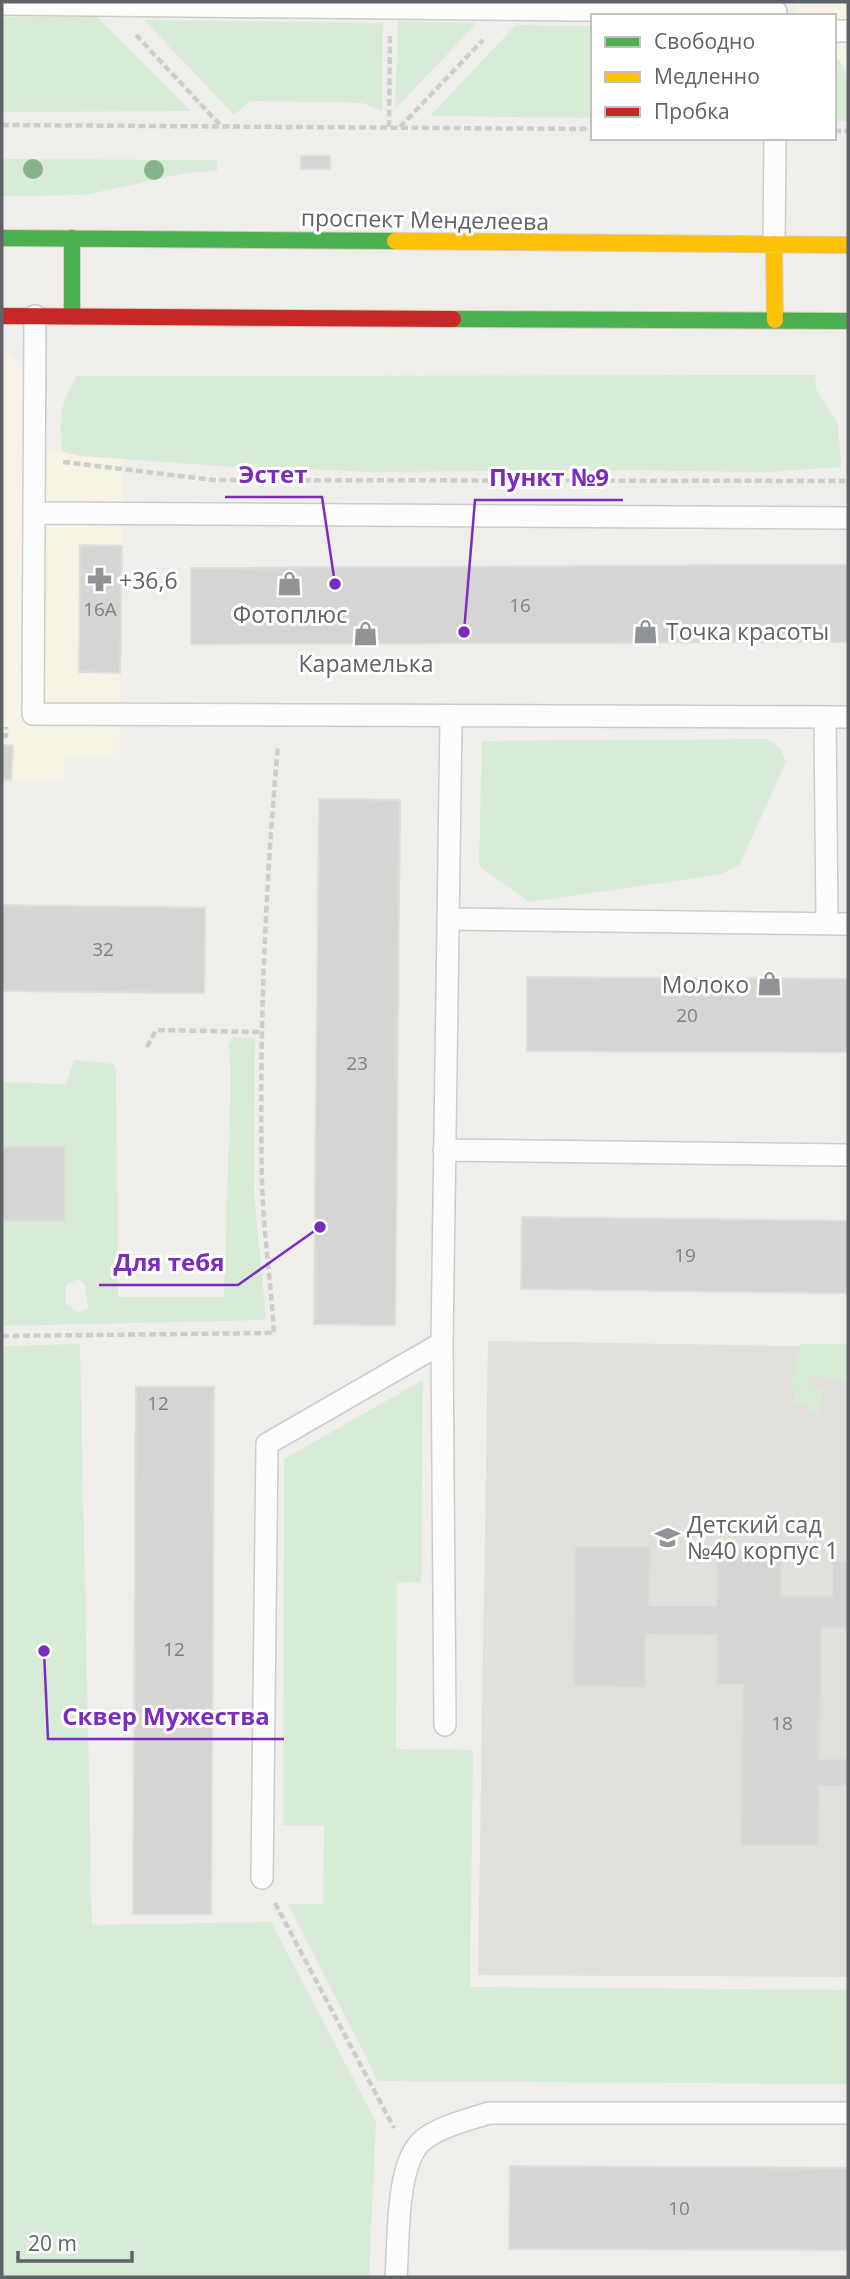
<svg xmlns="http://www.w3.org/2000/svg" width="850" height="2279" font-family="'Open Sans',sans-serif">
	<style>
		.commercial { fill: #f7f3e4 }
		.education { fill: #e2e0da }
		.green { fill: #d8ebd6; fill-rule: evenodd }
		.building { fill: #d6d5d3; stroke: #deddd9; stroke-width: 2 }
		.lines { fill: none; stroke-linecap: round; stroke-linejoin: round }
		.lane-casing { stroke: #cbcccc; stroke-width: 24 }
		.fast-casing { stroke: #d7ceb8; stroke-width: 18 }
		.slow-casing { stroke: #d7ceb8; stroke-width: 18 }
		.jam-casing { stroke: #d7ceb8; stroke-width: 18 }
		.path { stroke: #cacfcc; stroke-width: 4.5; stroke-dasharray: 7 3.5; stroke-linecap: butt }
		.lane { stroke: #fdfcfc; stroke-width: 21 }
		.fast { stroke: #4caf50; stroke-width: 16 }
		.slow { stroke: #ffc107; stroke-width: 16 }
		.jam { stroke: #c62828; stroke-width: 16 }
		.tree { fill: #88b388 }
		.labels { text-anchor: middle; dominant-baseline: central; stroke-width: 6; stroke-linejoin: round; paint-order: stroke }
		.number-label { font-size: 19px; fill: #7e8184 }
		.street-label { font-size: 23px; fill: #5f6368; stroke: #fff }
		.poi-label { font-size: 23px; fill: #5f6368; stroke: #fff; text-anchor: start }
		.leader { fill: none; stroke: #7b2cbf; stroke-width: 2.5 }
		.callout-dot { fill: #7b2cbf; stroke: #fff; stroke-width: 2.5 }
		.callout-label { font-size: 24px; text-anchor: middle; font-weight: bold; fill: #7b2cbf; stroke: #fff; stroke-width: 6; stroke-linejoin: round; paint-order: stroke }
	</style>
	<rect width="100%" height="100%" fill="#efeeea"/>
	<path class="commercial" d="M795,2H848V76L846,68L834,55V16H795Z
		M2,350L18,362L24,374V447L123,459L119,759L64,758L63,780H2Z"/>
	<path class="education" d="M488,1341L848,1347V1977L478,1975Z"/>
	<path class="green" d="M2,17H97L191,111L2,112Z
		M144,20L383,23L382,111L362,103L250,101L234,115Z
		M398,21L477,23L395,109Z
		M516,25L593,26V118L430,116Z
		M834,55C850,67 848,100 848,121H834Z
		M2,159L217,160V171L192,172L84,195L2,196Z
		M815,375L816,389L838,424L841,467L766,472L601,470L372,472L220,466L80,456L63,452C57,422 61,402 77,376Z
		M767,739L780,748L786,762L739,866L718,875L529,902L479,866L482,741Z
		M233,1037L255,1038L254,1190L266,1320L2,1326V1221L65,1220V1147H2V1082L66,1084L74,1060L113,1064L116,1069L118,1297H224L231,1070L228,1045ZM78,1279L85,1284L88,1308L79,1313L65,1303L66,1285Z
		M80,1344L92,1925L271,1922L376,2122L369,2277H2V1346Z
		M800,1344H848V1381L812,1376L806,1383L823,1389L819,1414L794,1401L792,1380Z
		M423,1380L421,1582L397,1583L396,1749L473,1750L470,1987L848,1990V2084L378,2081L288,1904H323L324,1826L283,1825L284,1459Z"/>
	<path class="building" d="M301,156H330V169H301Z
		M80,545L122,546L120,673L79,672Z
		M788,565H848V642L191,644V568Z
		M2,745L13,746L11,780H2Z
		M319,799L400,800L395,1325L314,1324Z
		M2,905L205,908L204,993L2,991Z
		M527,977L848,979V1052L527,1051Z
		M65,1146V1221H2V1147Z
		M522,1217L848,1221V1293L521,1289Z
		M136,1387H214L211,1914H133Z
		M575,1546H650L649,1606H716L717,1548L782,1549L781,1596H832V1560L848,1561V1628H822L820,1759H848V1786H819L818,1846L741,1845L743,1685H716V1635L646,1634V1688L574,1686Z
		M510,2166L848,2168V2250L509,2249Z"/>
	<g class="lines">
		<defs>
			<path id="lane" d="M2,4L776,12
				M834,31H848
				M774,244L775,138
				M35,316L33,714L848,717
				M36,513L848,518
				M825,717L827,923
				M448,919L848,924
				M444,1150L848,1155
				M445,1725L442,1343L451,718
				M262,1878L267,1444L442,1343
				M396,2277C399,2243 395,2163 423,2140C441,2126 468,2120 489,2113H848"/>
			<path id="fast" d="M2,238L395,241
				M72,238V316
				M453,319L848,321"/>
			<path id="slow" d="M395,241L848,245
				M774,244L775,320"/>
			<path id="jam" d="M2,316L453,319"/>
		</defs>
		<use href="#lane" class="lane-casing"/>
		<use href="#fast" class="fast-casing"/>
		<use href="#slow" class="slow-casing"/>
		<use href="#jam" class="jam-casing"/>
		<path class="path" d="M136,35L221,126
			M2,125L593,129
			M389,127L390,35
			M400,127L483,40
			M834,131H848
			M63,462L214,480L845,481
			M2,736H6V727
			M147,1047L156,1030L261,1032
			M2,1336L274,1333C271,1282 263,1230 262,1179C259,1034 265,890 278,745
			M275,1903L394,2128"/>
		<use href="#lane" class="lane"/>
		<use href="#fast" class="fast"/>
		<use href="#slow" class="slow"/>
		<use href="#jam" class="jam"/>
	</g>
	<g class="tree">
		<circle cx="33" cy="169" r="10"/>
		<circle cx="154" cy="170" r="10"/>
	</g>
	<defs>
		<symbol id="pharmacy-bare" viewBox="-9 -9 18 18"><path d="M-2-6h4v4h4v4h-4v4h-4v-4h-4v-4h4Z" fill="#919496" stroke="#fff" stroke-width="2.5" paint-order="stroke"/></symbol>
		<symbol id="shop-bare" viewBox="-9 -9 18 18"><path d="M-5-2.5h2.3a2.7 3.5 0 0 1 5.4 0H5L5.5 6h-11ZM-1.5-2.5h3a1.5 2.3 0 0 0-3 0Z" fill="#919496" stroke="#fff" stroke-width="2.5" paint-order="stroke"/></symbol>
		<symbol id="school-bare" viewBox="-9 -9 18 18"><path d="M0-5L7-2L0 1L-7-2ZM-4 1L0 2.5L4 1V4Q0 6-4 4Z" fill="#919496" stroke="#fff" stroke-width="2.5" paint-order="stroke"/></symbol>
	</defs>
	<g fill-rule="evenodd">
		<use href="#pharmacy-bare" x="82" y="562" width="35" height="35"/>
		<use href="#shop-bare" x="272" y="566" width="35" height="35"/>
		<use href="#shop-bare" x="628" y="614" width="35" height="35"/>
		<use href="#shop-bare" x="348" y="616" width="35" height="35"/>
		<use href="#shop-bare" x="752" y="966" width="35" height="35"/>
		<use href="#school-bare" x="650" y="1520" width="35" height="35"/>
	</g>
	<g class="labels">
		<g class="number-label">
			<text x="520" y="605">16</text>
			<text x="100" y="609">16А</text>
			<text x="103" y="949">32</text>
			<text x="687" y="1015">20</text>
			<text x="357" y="1063">23</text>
			<text x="685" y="1255">19</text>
			<text x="158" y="1403">12</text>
			<text x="174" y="1649">12</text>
			<text x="782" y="1723">18</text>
			<text x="679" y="2208">10</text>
		</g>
		<g class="street-label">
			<text transform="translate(425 219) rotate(1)">проспект Менделеева</text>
		</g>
		<g class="poi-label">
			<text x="119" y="580">+36,6</text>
			<text x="290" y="614" text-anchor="middle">Фотоплюс</text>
			<text x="666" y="631">Точка красоты</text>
			<text x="366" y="663" text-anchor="middle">Карамелька</text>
			<text x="749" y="984" text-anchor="end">Молоко</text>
			<text x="687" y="1524">Детский сад<tspan x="687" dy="26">№40 корпус 1</tspan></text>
		</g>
	</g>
	<path class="leader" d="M335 584L322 497H225M464 632L475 500H623M320 1227L238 1285H99M44 1651L48 1739H284"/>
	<g class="callout-dot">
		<circle cx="335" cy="584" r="7"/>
		<circle cx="464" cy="632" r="7"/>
		<circle cx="320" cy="1227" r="7"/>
		<circle cx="44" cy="1651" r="7"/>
	</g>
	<g class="callout-label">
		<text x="273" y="483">Эстет</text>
		<text x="549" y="486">Пункт №9</text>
		<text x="169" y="1271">Для тебя</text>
		<text x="166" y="1725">Сквер Мужества</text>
	</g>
	<rect width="850" height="2279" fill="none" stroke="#5f6368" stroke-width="7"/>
	<rect x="591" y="14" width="245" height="126" fill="#ffffff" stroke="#bfc1c3" stroke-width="2"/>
	<rect x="605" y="37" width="35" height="10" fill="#4caf50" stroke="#bfc1c3" stroke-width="2"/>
	<text x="654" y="49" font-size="21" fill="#5f6368">Свободно</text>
	<rect x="605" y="72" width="35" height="10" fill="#ffc107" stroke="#bfc1c3" stroke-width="2"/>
	<text x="654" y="84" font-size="21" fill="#5f6368">Медленно</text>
	<rect x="605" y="107" width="35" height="10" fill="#c62828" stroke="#bfc1c3" stroke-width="2"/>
	<text x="654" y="119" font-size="21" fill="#5f6368">Пробка</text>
	<path d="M18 2251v10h114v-10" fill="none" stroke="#5f6368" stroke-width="3.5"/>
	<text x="28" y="2251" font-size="21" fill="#5f6368" stroke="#ffffff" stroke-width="5" paint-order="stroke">20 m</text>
</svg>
